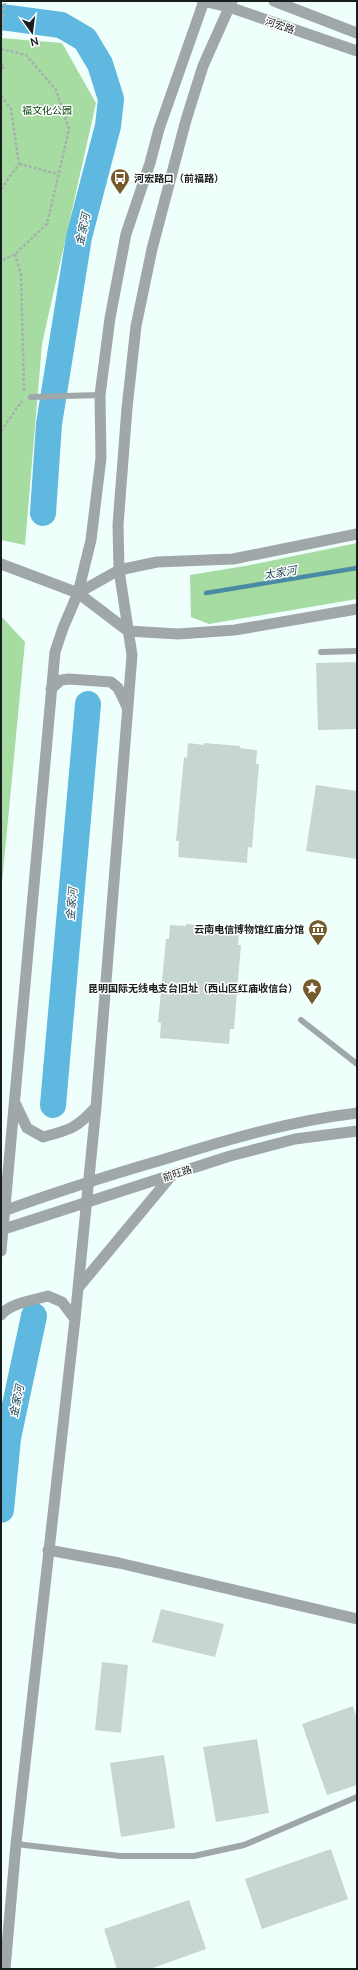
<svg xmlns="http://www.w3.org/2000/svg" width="358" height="1970" font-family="Manrope,'Noto Sans SC',sans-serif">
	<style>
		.green { fill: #a6dba2 }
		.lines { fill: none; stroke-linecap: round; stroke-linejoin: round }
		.stream { stroke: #498aa5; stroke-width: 4.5 }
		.river { stroke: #5eb8df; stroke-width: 26 }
		.building { fill: #c7d7cf }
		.path { stroke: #a4b1ae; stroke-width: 2.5; stroke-dasharray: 3 2; stroke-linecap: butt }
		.service { stroke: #9fa7a8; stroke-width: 6 }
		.minor { stroke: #9fa7a8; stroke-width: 11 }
		.tertiary { stroke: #9fa7a8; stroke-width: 11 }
		.labels { text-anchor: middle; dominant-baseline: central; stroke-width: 3; stroke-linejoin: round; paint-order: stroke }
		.street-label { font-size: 10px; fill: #171e1d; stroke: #fff }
		.park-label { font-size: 10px; fill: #084408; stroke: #fff }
		.poi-label { font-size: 10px; font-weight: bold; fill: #171e1d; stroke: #fff; text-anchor: end }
		.water-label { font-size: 11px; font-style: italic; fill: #22495a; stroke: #fff }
	</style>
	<rect width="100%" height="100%" fill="#effffc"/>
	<path class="green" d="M1,38L62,43L96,103L42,344L25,545L1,540Z
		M357,543V599L209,624L191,617L190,575L245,566Z
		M1,616L25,642L1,893Z"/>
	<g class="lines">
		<path class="stream" d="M206,593L357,568"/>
		<path class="river" d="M1,17L61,25L85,39L100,64L111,99L108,126L79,237L49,424L43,513
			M53,1105L88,704
			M1,1510L8,1438L34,1316"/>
	</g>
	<path class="building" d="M357,662V729L318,730L316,663Z
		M188,743L204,745V743L240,746V748L257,750L256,764H259L252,848L248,847L247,863L178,857L179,841H176L184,757L187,758Z
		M316,785L357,791V859L306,851Z
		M186,924L222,927V930L239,931L238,945H241L234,1029H230L229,1044L160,1038L161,1023L158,1022L166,939H169L170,925L186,926Z
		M161,1609L224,1624L215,1657L152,1642Z
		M102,1662L128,1665L121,1733L95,1730Z
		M353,1706L357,1719V1785L327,1795L302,1724Z
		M257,1739L269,1813L216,1822L203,1747Z
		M164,1755L175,1828L121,1837L110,1763Z
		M331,1849L348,1899L262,1929L245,1879Z
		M189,1900L206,1949L150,1969H117L104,1929Z"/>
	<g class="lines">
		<path class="path" d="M1,36L5,1
			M1,49L26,55L56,90L69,129L47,224L15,254L1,261
			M1,63L4,67L1,70
			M1,96L11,109L19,164L1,189
			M19,164L58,174
			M15,254L21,275L24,391
			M1,431L22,401"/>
		<path class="service" d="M31,397L100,395
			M321,652L357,651
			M301,1020L357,1064
			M16,1844L120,1856H194L244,1845L357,1797"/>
		<path class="minor" d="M1,564L78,593L128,631L178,634L235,630L357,609
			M78,593L119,570L157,562L233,559L357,534
			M48,1550L119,1563L357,1619"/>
		<path class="tertiary" d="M202,1L229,7L357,51
			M274,1L357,33
			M51,689L61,680L69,679L111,682L118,688L127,707
			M15,1103L27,1128L43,1137C70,1130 77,1128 96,1107
			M1,1212C55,1192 110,1175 165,1159C229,1139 291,1121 357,1113
			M1,1230L230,1156L295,1139L357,1131
			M1,1251L55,652L63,628L78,593L91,540L101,458L100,395L110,318L126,234L150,163L159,129L204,1
			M78,1288L172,1175
			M1,1315C10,1303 34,1300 48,1296L62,1302L75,1319
			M5,1969L16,1844L75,1319L96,1107L132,655L119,570L118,525L127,408L136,326L152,249L186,120L203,66L232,1"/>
	</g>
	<defs>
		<symbol id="bus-pin" viewBox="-11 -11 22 30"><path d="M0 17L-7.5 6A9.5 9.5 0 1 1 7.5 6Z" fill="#755a2c" stroke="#fff"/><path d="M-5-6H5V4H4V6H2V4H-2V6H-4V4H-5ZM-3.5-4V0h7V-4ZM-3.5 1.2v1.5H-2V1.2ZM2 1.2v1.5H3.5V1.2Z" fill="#fff"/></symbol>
		<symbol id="museum-pin" viewBox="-11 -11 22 30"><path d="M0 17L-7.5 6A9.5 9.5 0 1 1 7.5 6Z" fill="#755a2c" stroke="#fff"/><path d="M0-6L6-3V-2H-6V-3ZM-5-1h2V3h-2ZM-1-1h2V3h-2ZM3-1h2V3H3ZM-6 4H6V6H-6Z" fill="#fff"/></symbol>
		<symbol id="sight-pin" viewBox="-11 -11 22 30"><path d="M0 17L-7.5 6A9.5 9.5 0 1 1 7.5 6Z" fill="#755a2c" stroke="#fff"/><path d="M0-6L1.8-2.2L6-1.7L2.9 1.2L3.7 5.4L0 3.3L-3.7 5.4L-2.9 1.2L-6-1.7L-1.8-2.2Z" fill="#fff"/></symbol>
	</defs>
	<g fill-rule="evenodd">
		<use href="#bus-pin" x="109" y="167" width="22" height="30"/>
		<use href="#museum-pin" x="307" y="918" width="22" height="30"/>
		<use href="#sight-pin" x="301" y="977" width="22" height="30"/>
	</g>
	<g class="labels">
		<g class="street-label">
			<text transform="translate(280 25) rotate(19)">河宏路</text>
			<text transform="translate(177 1173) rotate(-18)">前旺路</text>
		</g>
		<g class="park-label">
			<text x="47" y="110">福文化公园</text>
		</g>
		<g class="poi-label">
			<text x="134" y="178" text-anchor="start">河宏路口（前福路）</text>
			<text x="304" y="929">云南电信博物馆红庙分馆</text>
			<text x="298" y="988">昆明国际无线电支台旧址（西山区红庙收信台）</text>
		</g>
		<g class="water-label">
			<text transform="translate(82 229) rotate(-77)">金家河</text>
			<text transform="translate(280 572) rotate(-9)">太家河</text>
			<text transform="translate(71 904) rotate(-85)">金家河</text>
			<text transform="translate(16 1401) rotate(-78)">金家河</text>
		</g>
	</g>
	<rect width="358" height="1970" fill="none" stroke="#171e1d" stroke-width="4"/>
	<g transform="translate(32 32) rotate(166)" stroke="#ffffff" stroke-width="3" paint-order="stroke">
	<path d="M0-3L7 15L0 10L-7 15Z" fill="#171e1d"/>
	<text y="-6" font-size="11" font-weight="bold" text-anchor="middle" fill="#171e1d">N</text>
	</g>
</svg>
